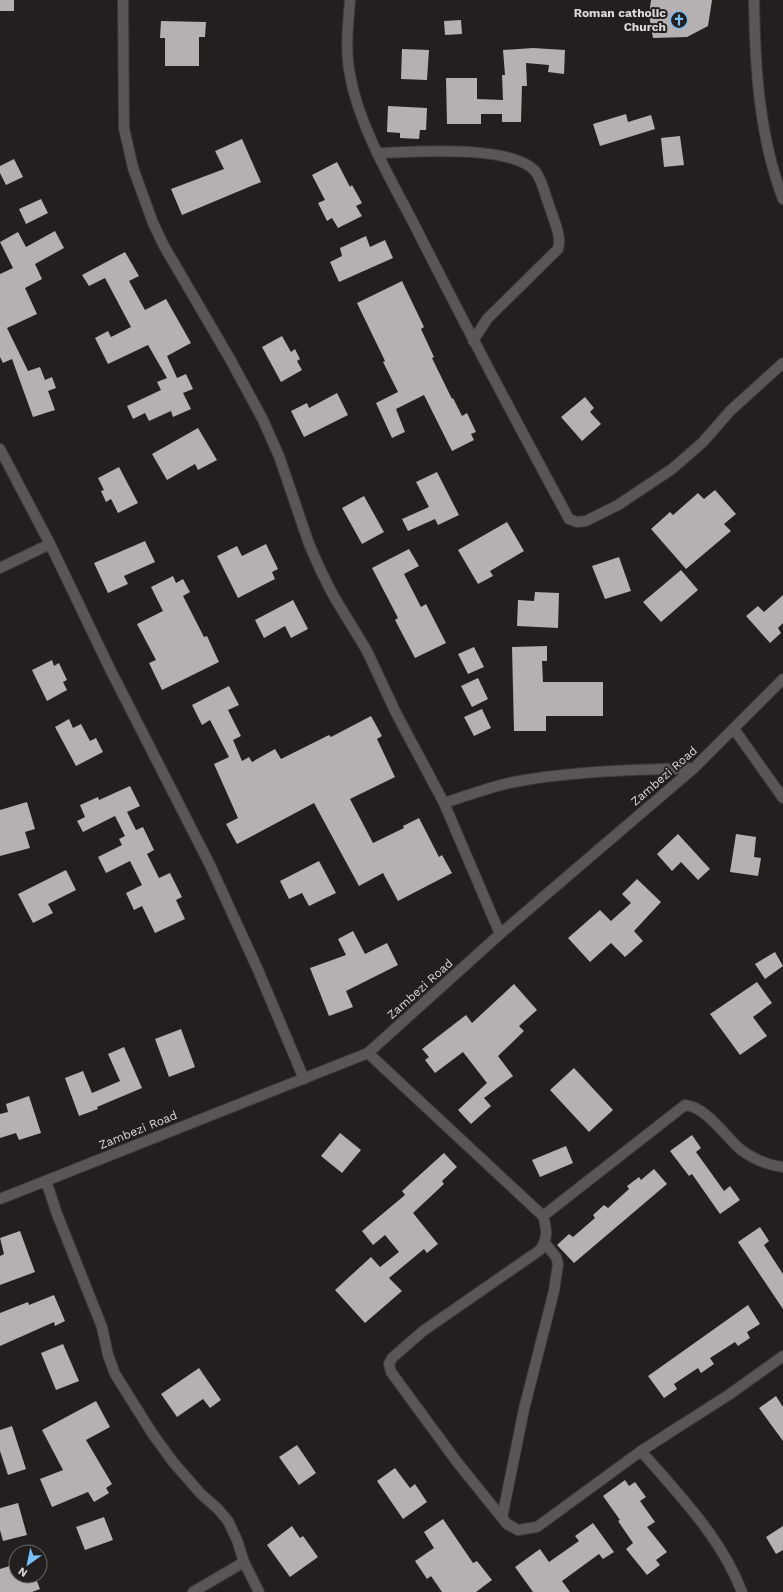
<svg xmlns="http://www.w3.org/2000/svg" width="783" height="1592" font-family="'Work Sans',sans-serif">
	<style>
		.building { fill: #b5b0b1 }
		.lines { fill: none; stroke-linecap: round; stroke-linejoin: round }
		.minor-casing { stroke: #3d3a3a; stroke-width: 12 }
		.minor { stroke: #5b5656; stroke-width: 10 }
		.labels { text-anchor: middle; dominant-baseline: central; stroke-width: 4; stroke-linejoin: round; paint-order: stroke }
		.poi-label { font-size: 12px; font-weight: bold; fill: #dad7d7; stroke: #231f1f; text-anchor: end }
		.street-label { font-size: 12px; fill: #dad7d7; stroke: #231f1f }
	</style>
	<rect width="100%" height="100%" fill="#231f1f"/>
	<path class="building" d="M0,0H14V11H0Z
		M651,0H712L708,26L687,37L653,38L649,15Z
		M461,20L462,34L445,35L444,21Z
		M161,21L206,22L205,37H199V66H165V38H160Z
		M533,48L565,50L564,74L548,72L549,65L526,63L527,86H522L521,122H502V114H481V124H447L446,78H477V99L503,100L502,75H505L503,50Z
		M402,49L429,50L427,80L401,79Z
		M388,106L427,108L426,130H420L419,139L400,138V133L387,132Z
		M626,114L628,122L651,115L655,129L600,146L593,124Z
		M680,136L684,165L664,167L661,138Z
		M242,139L261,182L182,215L171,189L224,169L215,151Z
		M14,159L23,177L6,185L0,173V166Z
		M337,162L350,187L352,185L362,203L356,206L362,216L338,228L332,218L327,221L318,203L325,200L312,175Z
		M41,199L48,213L26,224L19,209Z
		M55,231L64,248L35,264L42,279L25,288L37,314L7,328L28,371L40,367L45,380L52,377L56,388L48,391L55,410L33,417L12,359L3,363L0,357V274L13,268L0,242L18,232L26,247Z
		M366,236L370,247L385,240L393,258L339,282L330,262L342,256L340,248Z
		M125,252L139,276L129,281L145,310L166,299L191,343L167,356L177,378L186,374L193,389L183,393L191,409L173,417L171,411L149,421L145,413L133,419L127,406L161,390L157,382L167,378L148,345L108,364L95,338L108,331L111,337L131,327L105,278L89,286L82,275Z
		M402,281L424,327L421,329L434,357L432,358L452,399L453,398L462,416L467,413L476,432L471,434L474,440L452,451L424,395L396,409L405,432L392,438L376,403L398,392L383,362L385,361L357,303Z
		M282,336L291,352L295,349L300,359L297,361L302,370L281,382L262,347Z
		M337,393L348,415L304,437L291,411L307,403L309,408Z
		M585,397L594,408L590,412L601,424L582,441L561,417Z
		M198,428L217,460L198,470L195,464L167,480L152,454Z
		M119,467L138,503L118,513L111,499L106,502L101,491L104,490L98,478Z
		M437,472L459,515L438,525L435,519L408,531L402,519L429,507L416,482Z
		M715,490L736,514L724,524L731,531L686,569L651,529L670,512L673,515L698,493L704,499Z
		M364,496L384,532L362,544L342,508Z
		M507,522L524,551L490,571L493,576L478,584L458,550Z
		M145,541L155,562L124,576L128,584L108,593L94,563Z
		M266,544L278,569L272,572L275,579L238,598L217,556L237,546L242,556Z
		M409,549L419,566L404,574L421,607L426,604L446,643L415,658L395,620L398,618L372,568Z
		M619,557L631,591L605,599L592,566Z
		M681,570L698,590L661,622L643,602Z
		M173,576L176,583L183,579L190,592L183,596L204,637L207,636L219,662L162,690L149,663L156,660L137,624L163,611L151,587Z
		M535,592L559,593L558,628L517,626L518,600L534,601Z
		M783,595V623L778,628L781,633L770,643L746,616L758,606L764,612Z
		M293,600L308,629L291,638L285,626L264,638L255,620Z
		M547,646V661H542L543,682H603V716H546V731H514L512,647Z
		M474,647L484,667L468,674L458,654Z
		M52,660L54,666L59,663L67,680L63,682L67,690L47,701L32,670Z
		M478,678L488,699L472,707L461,686Z
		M229,686L239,705L228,710L241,736L233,740L242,761L249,757L252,762L275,749L281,759L329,735L331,737L371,716L382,736L377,739L395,777L350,799L361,820L373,843L404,828L403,826L419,818L439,857L442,855L452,873L398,901L383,873L359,886L314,803L237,844L226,824L238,818L214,764L229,757L210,720L202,725L192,705Z
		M482,709L491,728L474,736L464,717Z
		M69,719L73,728L81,724L90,741L96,738L103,752L76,766L55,727Z
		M130,786L140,806L127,812L136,830L143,827L154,850L147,854L159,878L170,873L182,897L176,900L185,919L155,933L142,906L134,910L126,893L142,885L130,861L106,873L98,857L122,845L119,839L125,836L115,816L83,832L77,821L85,817L80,805L98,797L99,800Z
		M27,802L35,829L25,832L30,848L0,856V810Z
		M678,834L710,869L698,880L681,862L672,871L657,854Z
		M736,834L756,837L754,857L761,858L758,876L730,872Z
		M319,861L336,893L309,906L302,893L289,899L280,881Z
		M66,870L76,890L48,904L53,913L33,923L18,894Z
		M637,879L661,902L634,931L643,941L625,957L611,943L590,962L568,938L600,910L611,921L631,903L622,894Z
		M353,931L365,954L387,943L398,965L346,991L353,1007L329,1016L310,968L346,955L338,939Z
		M775,952L783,966L765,979L755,964Z
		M757,982L772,1003L753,1017L767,1036L740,1055L710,1014Z
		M514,984L537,1010L519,1026L524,1031L498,1056L513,1076L484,1098L491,1106L471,1124L458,1110L487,1083L463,1052L435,1073L425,1060L429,1057L422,1049L466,1015L472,1023Z
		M181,1029L195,1067L169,1077L155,1039Z
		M124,1047L142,1088L97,1107L98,1109L79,1116L65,1078L83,1071L92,1093L120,1081L108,1054Z
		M574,1068L613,1110L589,1132L550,1090Z
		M29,1096L41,1133L19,1140L16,1133L0,1138V1114L8,1112L6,1104Z
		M340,1133L361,1150L342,1173L321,1156Z
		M692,1135L701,1148L696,1152L724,1191L730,1186L740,1200L720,1214L692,1174L689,1176L670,1151Z
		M566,1146L573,1163L540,1177L532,1160Z
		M444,1153L457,1167L442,1181L444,1184L413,1213L438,1244L427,1253L424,1249L389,1278L402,1291L365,1323L335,1290L371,1257L380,1267L399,1252L385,1235L373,1245L362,1231L405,1195L402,1191Z
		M654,1169L667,1184L574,1263L557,1245L569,1234L573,1237L595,1218L593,1215L604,1205L608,1208L629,1189L627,1186L639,1177L641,1180Z
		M760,1227L769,1241L764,1245L783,1274V1309L738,1242Z
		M20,1231L35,1272L0,1285V1256L4,1254L0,1238Z
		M54,1295L65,1321L55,1326L54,1322L0,1346V1313L28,1302L29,1305Z
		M748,1305L760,1324L747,1332L750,1338L738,1346L735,1342L710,1358L714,1364L701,1373L698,1368L674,1384L677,1389L664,1398L648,1376Z
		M63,1344L79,1381L56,1390L41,1353Z
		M199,1368L221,1400L210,1408L203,1399L177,1417L161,1394Z
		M776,1396L783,1407V1441L759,1408Z
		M96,1401L110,1427L86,1440L112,1484L106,1488L109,1493L94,1502L88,1492L52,1507L40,1479L63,1470L42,1430Z
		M12,1426L26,1469L8,1475L0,1451V1430Z
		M297,1445L316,1473L299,1485L279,1457Z
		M395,1468L410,1488L415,1484L427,1502L403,1519L377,1481Z
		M625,1480L629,1486L635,1482L646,1497L640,1501L655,1522L647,1527L667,1552L656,1560L660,1565L647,1575L626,1549L633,1543L618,1521L620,1520L603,1496Z
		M18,1503L27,1535L3,1541L0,1530V1508Z
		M104,1517L113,1540L85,1550L76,1527Z
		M443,1519L473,1563L477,1561L492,1580L476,1592H442L431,1576L427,1579L415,1561L434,1548L424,1532Z
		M593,1523L614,1552L603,1559L599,1554L562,1581L570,1592H533L515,1567L540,1549L549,1562L579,1541L575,1536Z
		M292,1526L300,1538L303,1536L318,1557L290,1577L267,1545Z
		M783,1526V1550L776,1554L766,1537Z
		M16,1564V1576H35L40,1589L32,1592H0V1569Z"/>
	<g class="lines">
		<defs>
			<path id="minor" d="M123,0L124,128L133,168L153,223L164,246L230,359L263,420L279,456L309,544L320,569L333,595L367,651L396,713L444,803L500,934
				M350,0C348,25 345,51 350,75C359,127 393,183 417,230C466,327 517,423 569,519L577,522L586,521L618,505L672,469L703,442L730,411L783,363
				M754,0C755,67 759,136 783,199
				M377,153C413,152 510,144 535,171C542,179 545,195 549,205C553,219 562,235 558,249L487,319L473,341
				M0,449L50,544L110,669L210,865L258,970L304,1079
				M0,568L50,544
				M734,729L783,798
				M444,803C466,796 487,788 509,783C569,771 633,770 694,768
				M368,1053L543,1216C547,1229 548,1239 540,1250L423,1331L392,1358L389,1364L391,1372L457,1462L507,1524L518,1530L537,1527L641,1451L730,1394L783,1356
				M46,1181L57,1214L102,1327L108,1355L115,1374L152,1433L173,1462L201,1494L218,1509L228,1521L237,1540L244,1562L259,1592
				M0,1199L368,1053L500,934L694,768L783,679
				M543,1216L685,1105C705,1106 725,1136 740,1149C753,1159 767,1165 783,1167
				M641,1451C679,1495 721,1537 742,1592
				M502,1518L524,1409L554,1291L558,1264L556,1257L545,1243
				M193,1592L244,1562"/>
		</defs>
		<use href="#minor" class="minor-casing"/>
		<use href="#minor" class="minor"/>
	</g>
	<defs>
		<symbol id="church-ring" viewBox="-11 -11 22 22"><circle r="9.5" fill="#231f1f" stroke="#78bff7" stroke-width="1.5"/><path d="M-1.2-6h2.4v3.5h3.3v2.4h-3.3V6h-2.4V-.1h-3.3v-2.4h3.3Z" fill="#78bff7"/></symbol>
	</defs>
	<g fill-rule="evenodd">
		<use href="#church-ring" x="669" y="10" width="20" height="20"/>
	</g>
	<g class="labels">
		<g class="poi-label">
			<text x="666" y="13">Roman catholic<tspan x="666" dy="14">Church</tspan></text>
		</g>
		<g class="street-label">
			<text transform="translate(664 776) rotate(-41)">Zambezi Road</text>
			<text transform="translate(420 989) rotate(-42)">Zambezi Road</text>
			<text transform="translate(138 1130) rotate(-22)">Zambezi Road</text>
		</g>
	</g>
	<g transform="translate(28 1564) rotate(213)"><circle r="19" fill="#231f1f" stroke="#6c6969"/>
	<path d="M0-3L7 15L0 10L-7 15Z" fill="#78bff7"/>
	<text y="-6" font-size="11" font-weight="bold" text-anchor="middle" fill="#dad7d7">N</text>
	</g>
</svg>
